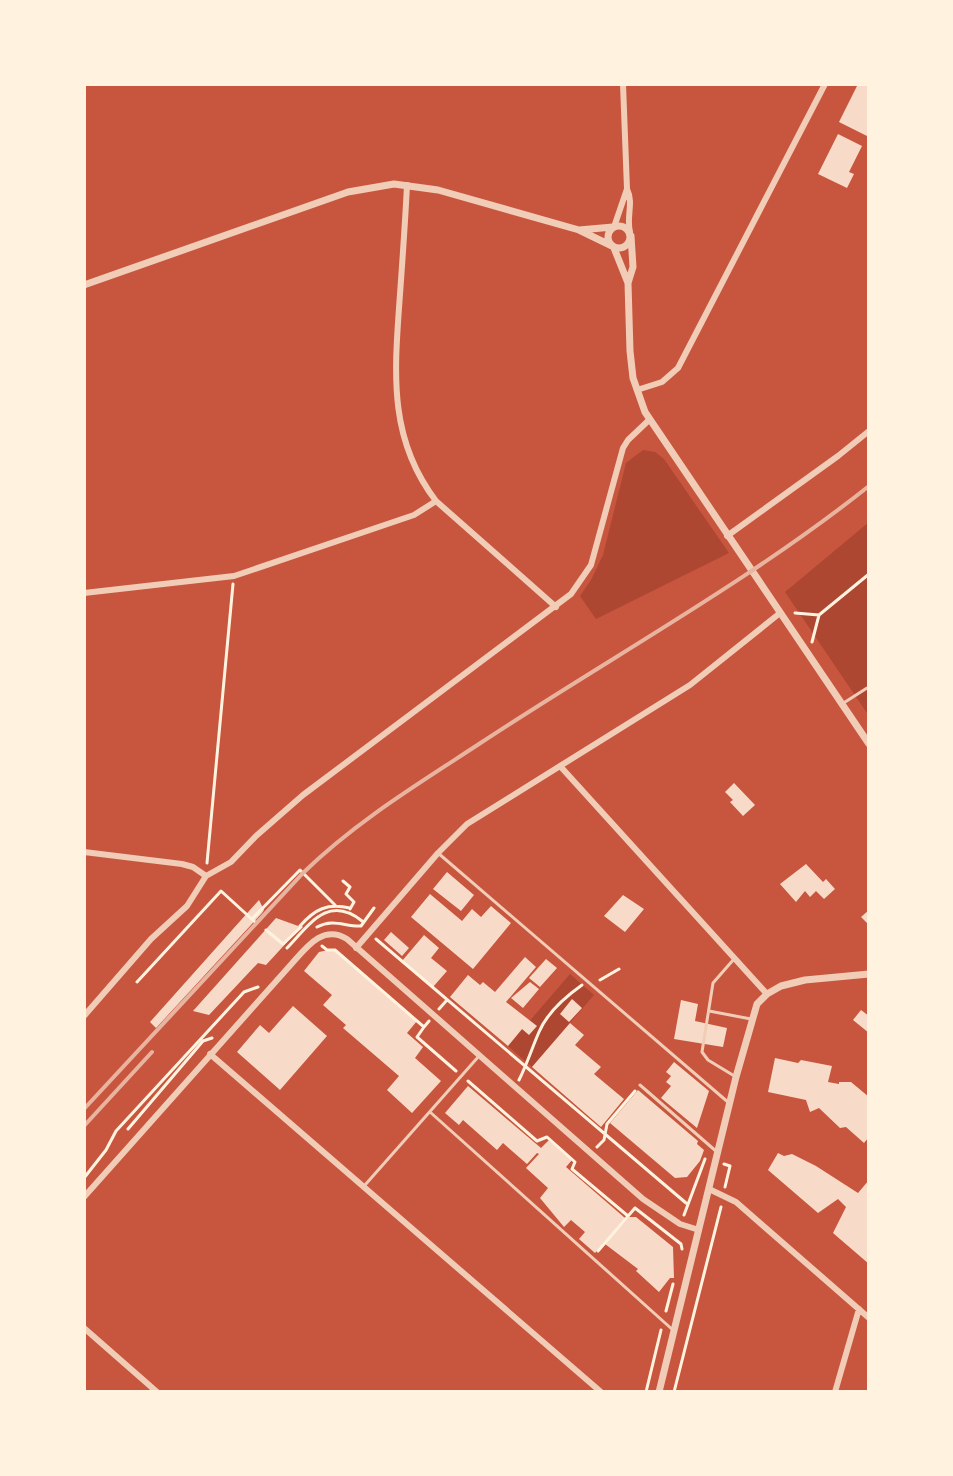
<svg xmlns="http://www.w3.org/2000/svg" width="953" height="1476" font-family="'Source Sans 3',sans-serif">
	<style>
		.green { fill: #ae4732 }
		.building { fill: #f7dbc8 }
		.lines { fill: none; stroke-linecap: round; stroke-linejoin: round }
		.path { stroke: #fff3e0; stroke-width: 3 }
		.service { stroke: #f1ccb7; stroke-width: 3 }
		.minor { stroke: #f1ccb7; stroke-width: 6 }
		.tertiary { stroke: #f1ccb7; stroke-width: 7 }
		.rail { stroke: #e9b49f; stroke-width: 4 }
	</style>
	<rect width="100%" height="100%" fill="#c8553d"/>
	<path class="green" d="M643,450L655,452L664,459L729,553L596,619L580,596L591,580L603,555L626,463Z
		M869,522V716L785,592Z
		M570,974L594,995L532,1067L508,1046Z"/>
	<path class="building" d="M858,84H869V137L839,122Z
		M838,134L862,146L849,172L854,174L847,188L818,174Z
		M734,783L755,805L743,816L730,802L733,800L725,792Z
		M806,864L823,882L826,879L835,889L824,899L816,891L810,897L805,891L796,902L780,884Z
		M447,872L474,895L461,911L433,889Z
		M430,894L462,921L472,909L481,917L491,906L511,923L473,969L411,917Z
		M623,895L644,909L625,932L604,916Z
		M259,900L264,910L262,913L156,1028L150,1022Z
		M869,910V925L861,917Z
		M276,918L301,927L266,965L258,963L209,1015L193,1011Z
		M391,932L409,948L402,956L384,940Z
		M424,935L439,948L431,958L447,971L433,987L402,961Z
		M333,949L417,1021L407,1033L423,1047L415,1058L441,1081L412,1113L387,1090L399,1076L343,1028L346,1025L323,1005L332,995L304,971L319,952Z
		M525,957L536,967L506,1002L537,1026L529,1035L522,1029L508,1046L450,997L468,975L480,985L483,982L495,992Z
		M546,959L557,968L540,987L529,978Z
		M530,982L539,989L523,1008L511,998Z
		M572,999L582,1008L569,1022L560,1014Z
		M681,1000L698,1004L695,1021L727,1028L723,1047L674,1039Z
		M293,1006L327,1036L280,1090L237,1052L260,1025L269,1033Z
		M861,1010L869,1016V1033L853,1020Z
		M570,1023L584,1035L575,1045L601,1067L594,1074L624,1099L601,1127L532,1067Z
		M775,1058L798,1063L801,1060L832,1066L828,1082L839,1084V1082H851L869,1097V1137L864,1143L846,1127L840,1128L819,1108L810,1112L806,1100L768,1092Z
		M674,1062L709,1091L697,1128L661,1098L671,1086L666,1082L671,1076L666,1072Z
		M468,1086L541,1148L549,1140L572,1160L566,1167L625,1218L595,1253L579,1239L585,1232L571,1220L564,1227L540,1198L548,1188L526,1168L539,1154L537,1153L527,1164L503,1143L497,1150L463,1120L459,1125L445,1113Z
		M638,1090L698,1141L697,1144L704,1150L700,1161L687,1177L675,1178L610,1123Z
		M778,1153L784,1156L792,1154L816,1166L858,1193L869,1180V1264L833,1233L846,1207L838,1199L818,1213L768,1170Z
		M629,1217H636L673,1247L674,1278H670L659,1292L636,1271L638,1269L605,1244Z"/>
	<g class="lines">
		<path class="path" d="M795,613L819,615
			M812,642L819,615L869,574
			M207,863L233,584
			M343,881L350,887L346,894L354,902L350,909
			M253,918L300,870L335,905
			M300,926C315,909 327,903 350,908
			M317,927C334,918 345,927 361,926L374,908
			M266,930L283,944L301,927
			M376,939L686,1203
			M322,946L327,950H335L424,1027L429,1021
			M287,948C309,925 328,894 362,921
			M600,980L619,969
			M137,982L221,891L255,922
			M439,1009L447,1000
			M424,1027L417,1037L456,1071
			M519,1080C527,1064 532,1048 539,1032C547,1013 565,997 582,985
			M468,1081L537,1141L547,1137L575,1162L572,1169L628,1216
			M128,1129L203,1041L212,1038
			M597,1147L604,1140L607,1124L635,1091
			M724,1164L730,1166L725,1187
			M84,1178L106,1150L116,1131L244,992L258,987
			M635,1208L681,1244L682,1249
			M684,1215L705,1159
			M598,1251L635,1208
			M666,1311L673,1284
			M646,1392L661,1330
			M674,1392L721,1207"/>
		<path class="service" d="M842,704L867,688
			M438,853L729,1103
			M734,959L713,983L702,1052L708,1060L736,1077
			M709,1011L751,1019
			M640,1085L717,1152
			M430,1112L674,1331
			M365,1185L479,1056"/>
		<path class="minor" d="M623,84L627,189C634,203 626,217 630,232
			M407,185C405,226 402,267 399,308C394,378 390,441 436,501L556,607
			M614,227L627,189
			M637,390L662,382L678,368L825,84
			M727,536L838,456L869,431
			M84,593L234,576L414,515L436,501
			M560,766L767,994
			M84,852L182,864L193,867L206,876
			M356,948L438,853L467,824L690,685L780,613
			M84,1016L151,939L187,906L206,876L231,862L256,836L303,795L571,594L591,565L623,448L628,440L649,420
			M210,1054L601,1392
			M709,1189L736,1202L869,1318
			M84,1197L287,969C304,951 321,923 347,939L643,1199L680,1224L699,1230
			M84,1328L157,1392
			M835,1392L859,1309"/>
		<path class="tertiary" d="M608 237a11 11 0 1 1 22 0a11 11 0 1 1-22 0Z
			M579,230L613,227
			M631,236L633,267L628,283L630,351L633,378L645,412L869,744
			M614,248L628,283
			M84,285L348,192L394,184L438,190L579,230L612,246
			M659,1392L736,1077L757,1004L767,994L781,986L805,980L869,974"/>
		<path class="rail" d="M84,1109L303,873C355,822 418,784 479,744C609,658 747,583 869,486
			M84,1126L152,1052"/>
	</g>
	<rect width="953" height="1476" fill="none" stroke="#fff3e0" stroke-width="172"/>
</svg>
